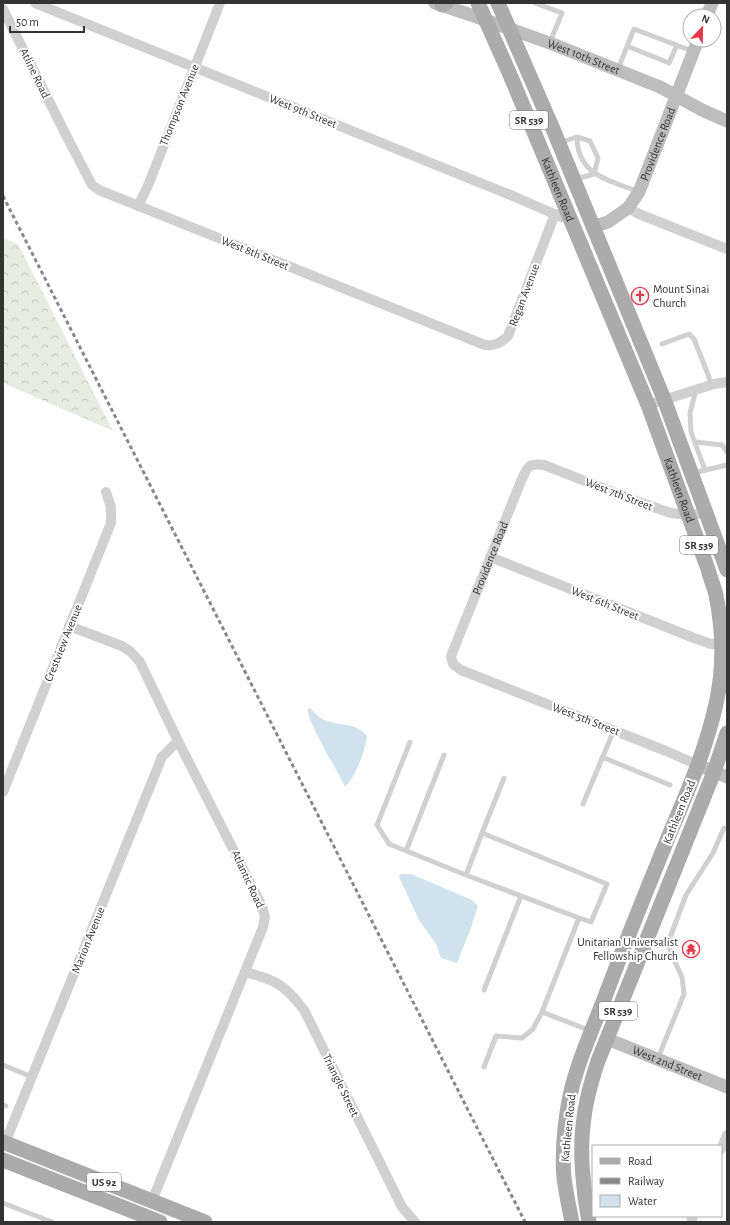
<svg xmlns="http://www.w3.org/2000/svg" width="730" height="1225" font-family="'Alegreya Sans',sans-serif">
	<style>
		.forest { fill: url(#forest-crowns) }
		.water { fill: #cfe2ee }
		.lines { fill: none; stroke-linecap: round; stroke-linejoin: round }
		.lane { stroke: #d0d0d0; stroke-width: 5 }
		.street { stroke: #d0d0d0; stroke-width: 10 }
		.secondary { stroke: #bdbdbd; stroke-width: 13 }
		.primary { stroke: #ababab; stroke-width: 15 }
		.rail { stroke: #888; stroke-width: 3; stroke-dasharray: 4 3; stroke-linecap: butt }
		.labels { text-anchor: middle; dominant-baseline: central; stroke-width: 4; stroke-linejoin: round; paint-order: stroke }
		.shield { fill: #fff; stroke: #707070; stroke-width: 1 }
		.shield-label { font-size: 11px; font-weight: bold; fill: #333 }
		.street-label { font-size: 12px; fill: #333; stroke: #fff }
		.poi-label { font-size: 12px; fill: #333; stroke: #fff; text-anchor: start }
	</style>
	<defs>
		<pattern id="forest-crowns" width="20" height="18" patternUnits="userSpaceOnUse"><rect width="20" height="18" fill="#e6ecdf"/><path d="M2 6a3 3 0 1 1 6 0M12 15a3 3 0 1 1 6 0" fill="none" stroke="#c6cbc0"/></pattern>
	</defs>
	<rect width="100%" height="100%" fill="#fff"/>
	<path class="forest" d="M3,238L18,244L113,431L3,383Z"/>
	<path class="water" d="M310,708C314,712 321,720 327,721C342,726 357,723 367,736C365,752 356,776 345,787C339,772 306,721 308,709Z
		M401,874H411L472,900L478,906L471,928L457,963L441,958L436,944L419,920L400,879L399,876Z"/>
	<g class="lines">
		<path class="lane" d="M535,3L562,13L550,42
			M627,46L669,63L677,45
			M618,69L634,29L692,51
			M577,137C577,175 609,180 639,192
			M559,143L577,137L590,141L598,158L594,174
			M576,179L594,174
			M662,344L689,334L694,339L709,377L710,385
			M696,390L690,413L691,432L705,470
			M695,442L722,445L727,452
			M693,473L727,465
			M410,742L377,825L389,844L466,875
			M602,757L670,785
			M583,804L614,730
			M482,833L504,778
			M406,851L444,755
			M484,990L521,896
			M542,1012L579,918L591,922L607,884L482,833L466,875L579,918
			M658,1058L684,994L682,977L671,953L668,943L686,895L713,853L724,828
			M3,1065L32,1077
			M484,1067L496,1036L522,1038L533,1029L542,1012L591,1031
			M3,1105L6,1106
			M3,1203L52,1222"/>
		<g class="street">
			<path d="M35,3L513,196L561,217"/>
			<path d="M3,9L67,137L92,185L99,190L485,345C496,346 500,343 508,336L555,214"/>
			<path d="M138,206L147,188L220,3"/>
			<path d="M628,208L639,214L727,249"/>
			<path d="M648,405L714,384L727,382"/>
			<path d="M490,557L694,638L711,644H721"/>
			<path d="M69,626L122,646L131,652L140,662L178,741L262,906L265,917L263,927L152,1201"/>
			<path id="s1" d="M698,765L666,751L461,670L453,664L451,656L521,481C528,467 527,463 544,465L636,501L671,513L688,515L706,513"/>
			<path d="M3,792L111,523V507L106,492"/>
			<path d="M245,972C276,980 284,984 304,1010L402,1207L415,1222"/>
			<path d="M5,1143L162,757L178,741"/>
			<path d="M721,1149L727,1135"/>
			<path d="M691,1222L693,1216"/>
		</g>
		<g class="secondary">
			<path id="s2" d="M435,3L474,16L555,45L660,87L702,110L727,121"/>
			<path d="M707,16L712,3"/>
			<path id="s3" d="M592,227L608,222L628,208L639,192L698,40"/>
			<path d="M698,765L727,777"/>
			<path id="s4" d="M607,1039L727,1087"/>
		</g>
		<g class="primary">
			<path id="s5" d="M478,3L511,77L648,405L708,569C710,578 714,586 716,595C723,630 724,669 716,704C706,749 688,791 670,833C647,889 624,946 603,1002C589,1038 572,1074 567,1113C564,1134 562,1157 564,1178C566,1193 569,1207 572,1222"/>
			<path d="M498,3L553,129L664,399L727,570"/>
			<path d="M442,5L446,3"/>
			<path d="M3,1142L205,1222"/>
			<path d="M3,1160L160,1222"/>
			<path d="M589,1222C583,1191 579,1149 584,1118C586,1099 592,1079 598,1061L714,772L727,733"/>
		</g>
		<path class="rail" d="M3,196L525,1222"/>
	</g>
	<defs>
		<symbol id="church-ring" viewBox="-11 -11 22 22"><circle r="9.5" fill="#fff" stroke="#e63946" stroke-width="1.5"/><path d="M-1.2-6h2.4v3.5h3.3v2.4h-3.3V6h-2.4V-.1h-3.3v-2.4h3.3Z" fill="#e63946"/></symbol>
		<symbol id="temple-ring" viewBox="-11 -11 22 22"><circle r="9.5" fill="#fff" stroke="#e63946" stroke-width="1.5"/><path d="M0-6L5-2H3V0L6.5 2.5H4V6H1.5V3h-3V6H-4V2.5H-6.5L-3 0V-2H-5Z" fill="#e63946"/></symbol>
	</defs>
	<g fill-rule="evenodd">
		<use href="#church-ring" x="630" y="286" width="20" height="20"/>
		<use href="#temple-ring" x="681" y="939" width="20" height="20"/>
	</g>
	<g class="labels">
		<g class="shield">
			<rect x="510" y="111" width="38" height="18" rx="3"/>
			<rect x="680" y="536" width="38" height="18" rx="3"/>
			<rect x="599" y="1002" width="38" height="18" rx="3"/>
			<rect x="87" y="1173" width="34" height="18" rx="3"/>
		</g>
		<g class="shield-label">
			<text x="529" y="120">SR 539</text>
			<text x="699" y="545">SR 539</text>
			<text x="618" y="1011">SR 539</text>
			<text x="104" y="1182">US 92</text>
		</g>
		<g class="street-label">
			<text stroke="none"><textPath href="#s2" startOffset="158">West 10th Street</textPath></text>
			<text transform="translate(35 73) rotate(64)">Atline Road</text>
			<text transform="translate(179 105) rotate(-68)">Thompson Avenue</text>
			<text transform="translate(303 111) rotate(22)">West 9th Street</text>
			<text stroke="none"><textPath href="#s3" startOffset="112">Providence Road</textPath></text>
			<text stroke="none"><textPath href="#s5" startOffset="203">Kathleen Road</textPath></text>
			<text transform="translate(255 253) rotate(22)">West 8th Street</text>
			<text transform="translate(524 295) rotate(-69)">Regan Avenue</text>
			<text stroke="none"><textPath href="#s5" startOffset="527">Kathleen Road</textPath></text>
			<text transform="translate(619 494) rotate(21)">West 7th Street</text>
			<text stroke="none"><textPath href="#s1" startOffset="379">Providence Road</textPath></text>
			<text transform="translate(605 603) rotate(22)">West 6th Street</text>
			<text transform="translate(63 643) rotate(-68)">Crestview Avenue</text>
			<text transform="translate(586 719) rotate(21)">West 5th Street</text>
			<text transform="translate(679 812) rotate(-68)">Kathleen Road</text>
			<text transform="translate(248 879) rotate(65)">Atlantic Road</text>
			<text transform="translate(88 940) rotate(-68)">Marion Avenue</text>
			<text stroke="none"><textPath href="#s4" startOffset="65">West 2nd Street</textPath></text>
			<text transform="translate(341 1085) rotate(64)">Triangle Street</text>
			<text transform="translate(568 1128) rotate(-84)">Kathleen Road</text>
		</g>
		<g class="poi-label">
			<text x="653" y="289">Mount Sinai<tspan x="653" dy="14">Church</tspan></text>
			<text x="678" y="942" text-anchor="end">Unitarian Universalist<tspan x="678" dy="14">Fellowship Church</tspan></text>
		</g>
	</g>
	<rect width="730" height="1225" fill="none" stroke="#333333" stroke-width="8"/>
	<rect x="592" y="1145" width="130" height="72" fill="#ffffff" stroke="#adadad"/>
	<rect x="600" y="1158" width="20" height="6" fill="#ababab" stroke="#adadad"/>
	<text x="628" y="1165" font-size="12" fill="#333333">Road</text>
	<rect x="600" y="1178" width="20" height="6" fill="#888888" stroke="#adadad"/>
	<text x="628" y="1185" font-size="12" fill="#333333">Railway</text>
	<rect x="600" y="1195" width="20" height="12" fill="#cfe2ee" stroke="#adadad"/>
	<text x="628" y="1205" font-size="12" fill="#333333">Water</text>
	<g transform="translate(702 28) rotate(22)"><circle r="19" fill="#ffffff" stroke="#adadad"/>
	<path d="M0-3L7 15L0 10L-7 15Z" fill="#e63946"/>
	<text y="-6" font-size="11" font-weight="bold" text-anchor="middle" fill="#333333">N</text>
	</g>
	<path d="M10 26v6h74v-6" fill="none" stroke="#333333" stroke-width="2"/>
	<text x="16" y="26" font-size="12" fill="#333333" stroke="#ffffff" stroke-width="3" paint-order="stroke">50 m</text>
</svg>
